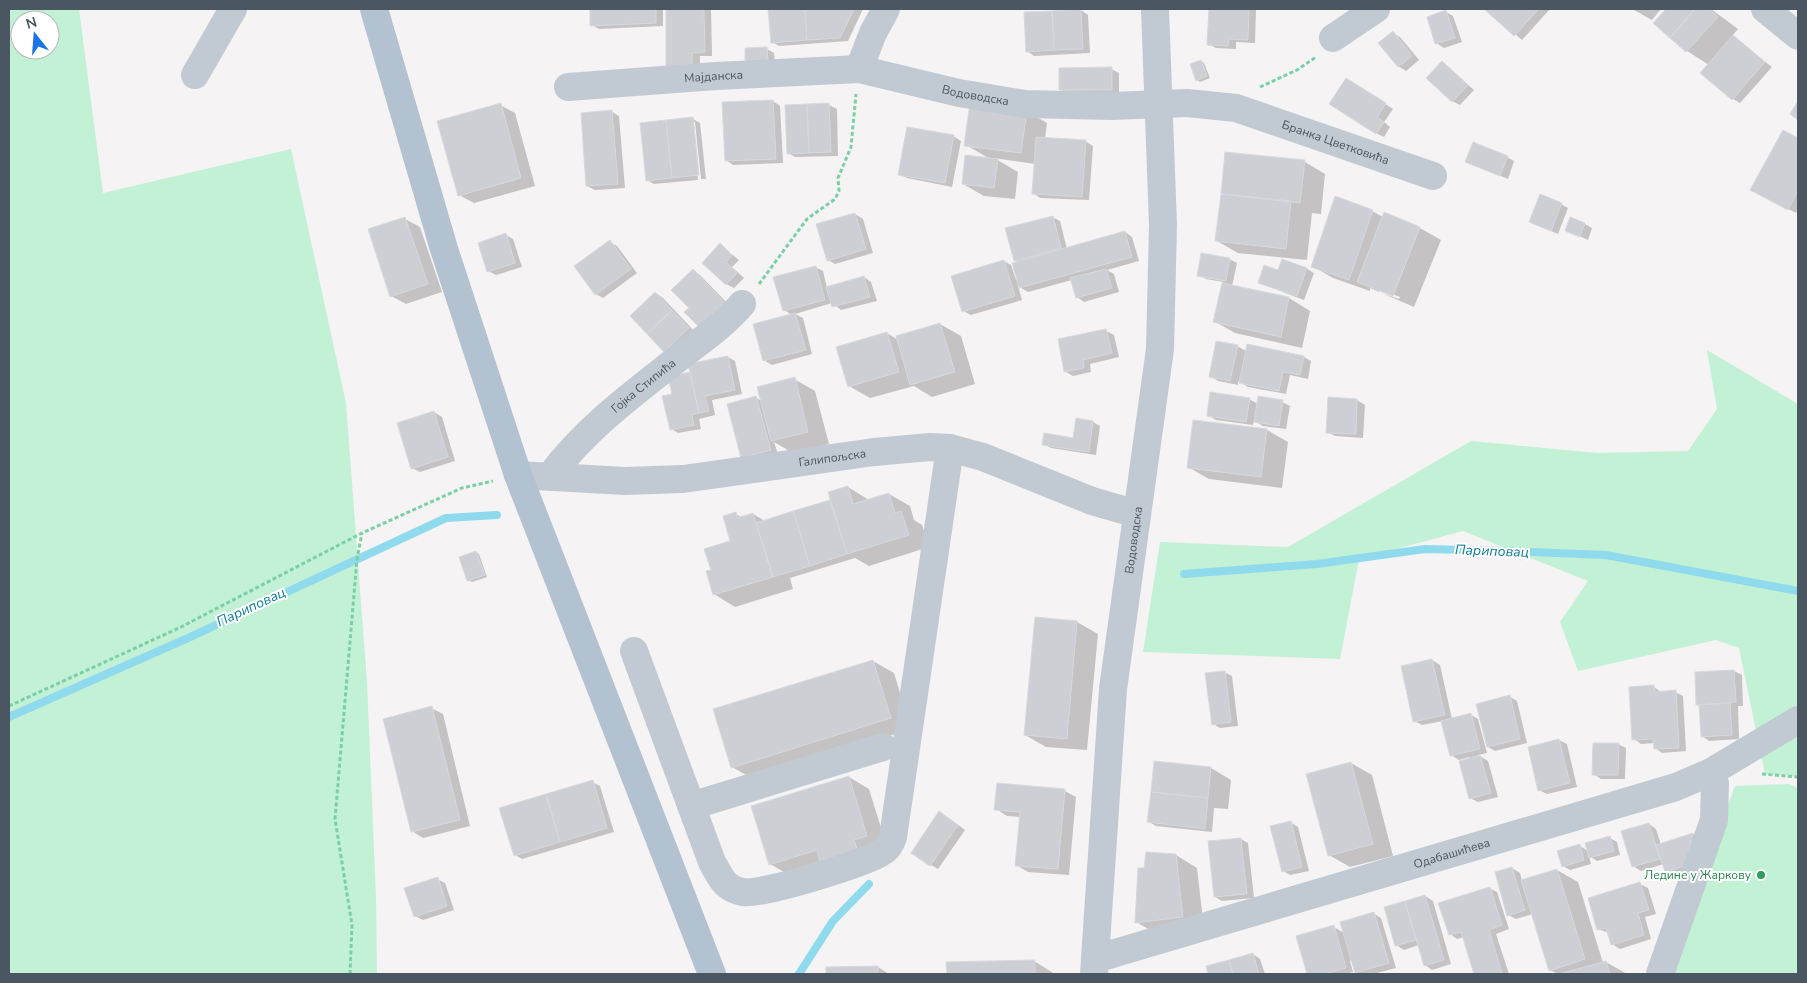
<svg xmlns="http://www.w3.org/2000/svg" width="1807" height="983" font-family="'Nunito Sans',sans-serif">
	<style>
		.green { fill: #c3f1d5; fill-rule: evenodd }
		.shadow { fill: #0003; fill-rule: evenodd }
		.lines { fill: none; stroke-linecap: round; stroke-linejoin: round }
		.stream { stroke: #90daee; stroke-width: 8 }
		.building { fill: #cdcfd5; stroke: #d7d9de }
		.path { stroke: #7ad0a6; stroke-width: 3; stroke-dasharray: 4 2.5; stroke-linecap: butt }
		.minor { stroke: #c1cad2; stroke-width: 28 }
		.major { stroke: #b3c2d1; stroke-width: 28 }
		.leisure-dot { fill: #2e9e5b; stroke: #fff; stroke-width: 2 }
		.labels { text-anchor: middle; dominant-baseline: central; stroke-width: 4; stroke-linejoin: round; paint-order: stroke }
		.street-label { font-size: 12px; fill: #4a5661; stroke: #fff }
		.leisure-label { font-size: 12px; fill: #27864d; stroke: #fff; text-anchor: end }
		.water-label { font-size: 14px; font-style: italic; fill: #0c7c9b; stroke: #fff }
	</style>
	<rect width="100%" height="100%" fill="#f5f3f3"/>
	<path class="green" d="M9,9H79L103,193L291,149L346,403L367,682L376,897L377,974H9ZM20,20H50V50H20Z
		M1707,350L1798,404V778L1789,775L1765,774L1739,648L1716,640L1578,671L1560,622L1588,581L1463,531L1359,559L1340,659L1143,652L1160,542L1288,547L1471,441L1597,453L1688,451L1717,409Z
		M1789,784L1798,788V974H1665L1735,786Z"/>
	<path class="shadow" d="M591,9H663V26L599,29L592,25Z
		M667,9H711L712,56H700V69L668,65Z
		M770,9H863L848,41L779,46L772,42Z
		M1210,9H1256L1255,43L1236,42V49L1216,48L1208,44Z
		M1486,9H1550L1522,40Z
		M1632,9H1661L1652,20Z
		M1668,9H1711L1738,29L1732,36L1772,67L1740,103L1733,99L1709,65L1687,51L1655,23Z
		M1081,10L1088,15L1090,53L1034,56L1027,51Z
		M1446,12L1453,16L1462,42L1444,48L1436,43Z
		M1393,33L1400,37L1419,60L1406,71L1398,66Z
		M767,49L774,53L775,64L746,50Z
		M1201,61L1204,63L1210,78L1200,82L1197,80Z
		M1442,62L1474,90L1460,105L1452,101Z
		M1111,69L1119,73V93L1068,94L1060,89Z
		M1354,83L1393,109L1384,122L1390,127L1384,137L1376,133Z
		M773,101L780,106L783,163L733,165L726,160Z
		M500,105L515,113L535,186L474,203L459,195Z
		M829,105L837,109L838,156L795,157L788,153L786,106Z
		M1026,111L1047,123L1045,139L1085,141L1093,146L1089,200L1040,198L1033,193L1035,164L994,158L1018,172L1015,199L984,196L963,184L990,159L966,145Z
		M612,112L619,116L625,188L595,190L587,186Z
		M693,119L700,123L706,179H701L695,122H692L698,180L654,184L647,180Z
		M1783,132L1798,140V208L1796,213L1759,194Z
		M953,136L961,141L952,187L907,178L899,174Z
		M1507,157L1514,161L1508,179L1466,162Z
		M1305,162L1325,174L1321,214L1312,213L1307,260L1238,253L1217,241Z
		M1561,204L1568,208L1558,234L1530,222Z
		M1372,211L1383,217L1384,214L1420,228L1441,240L1414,307L1370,288V291L1333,278L1312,266ZM1379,289L1400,297L1399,299L1379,292Z
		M855,214L863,219L873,253L835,264L828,260Z
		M1052,217L1060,221L1067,249L1125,232L1132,237L1139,261L1107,270L1114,274L1119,292L1084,302L1077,297L1072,280L1028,292L1018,286L1022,300L971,315L963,311L1004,261L1011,265L1016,280L1018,279L1019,262L1015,260Z
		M405,219L420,227L442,292L406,304L391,296Z
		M1585,224L1592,228L1588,240L1567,230Z
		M506,235L513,239L522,267L496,275L488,271Z
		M610,242L617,246L637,273L603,298L596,294Z
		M720,245L739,260L732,267L744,278L734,288L726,284Z
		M1229,259L1237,263L1232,286L1289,298L1310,311L1302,348L1235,333L1214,321L1223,282L1206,279L1199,275Z
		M815,267L823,271L827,288L864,277L871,282L877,301L841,310L832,303L795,314L803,318L812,354L772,365L765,361L792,315L784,310Z
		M1307,269L1314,273L1304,300L1259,283L1279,272Z
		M693,271L700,275L732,308H690Z
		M656,293L663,298L696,333L672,355L665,351Z
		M940,324L961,336L975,384L932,397L914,386L870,398L849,386L887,333L898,340Z
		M1106,331L1114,335L1119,357L1090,364L1091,372L1073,376L1066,372Z
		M1237,346L1246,351L1248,346L1304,357L1311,361L1308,379L1290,375L1286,394L1248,387L1238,381V385L1218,381L1210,376Z
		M728,357L735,361L742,394L712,400L715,415L699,419L701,429L678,433L671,429L673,395L691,373Z
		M794,379L815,391L829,444L793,453L774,442L778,454L742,457L756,398L762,401Z
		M1249,399L1258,404L1282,402L1290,406L1286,429L1263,426L1254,421L1253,425L1216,420L1208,415Z
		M1329,399L1357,400L1365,405L1363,438L1335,436L1328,432Z
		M434,412L442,417L455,461L420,472L412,468Z
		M1194,421L1267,430L1288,442L1282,488L1209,479L1188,467Z
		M1093,422L1100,426L1096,455L1051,448L1043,444L1074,439Z
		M848,487L869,500L889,494L910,506L914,520L922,525L929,547L869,566L855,558L790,578L793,589L735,607L714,594L712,570L732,542L735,514L743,518L753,514L765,521L832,501Z
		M476,552L479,554L487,577L472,582L468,580Z
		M1077,622L1098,634L1087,750L1046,747L1025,735Z
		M1432,660L1440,665L1452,719L1471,715L1478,719L1487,753L1478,755L1488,761L1498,797L1478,802L1470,798L1469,757L1459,760L1451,755L1443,721L1422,725L1414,721Z
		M873,661L894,673L911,729L753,779L732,767Z
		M1734,671L1742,675L1743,706H1738L1739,739L1709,741L1702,736L1696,673Z
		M1224,672L1232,676L1238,726L1220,728L1213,724Z
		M1654,687L1662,693L1675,692L1683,696L1686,751L1662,753L1655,748V743L1641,744L1634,739Z
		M1509,696L1517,701L1527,743L1495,751L1488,747Z
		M431,708L443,714L470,826L423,838L412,831Z
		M1559,740L1567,744L1577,787L1547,794L1539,790Z
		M1618,744L1626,748L1625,779H1601L1593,774Z
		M1351,763L1372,775L1393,856L1350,867L1329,855Z
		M1211,768L1231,780L1228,809L1214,808L1212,832L1156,826L1149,822Z
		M849,777L869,789L887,847L791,876L770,864Z
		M592,782L600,786L614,832L522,859L515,855Z
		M1065,791L1076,797L1069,875L1028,872L1016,865L1021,817L1007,816L996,809Z
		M947,817L965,830L938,869L931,865Z
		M1290,822L1298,827L1309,871L1290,875L1283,871Z
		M1649,824L1656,829L1661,845L1693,834L1700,838L1692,870L1673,876L1666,872L1664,864L1641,871L1633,866Z
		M1610,838L1617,842L1620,855L1597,861L1589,856L1591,864L1570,870L1563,866L1580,846L1588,851Z
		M1241,839L1248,843L1254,898L1222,901L1215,897Z
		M1176,855L1197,868L1204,929L1157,934L1136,922L1145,870Z
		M1512,868L1520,873L1522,881L1557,870L1578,882L1603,963L1606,962L1627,974H1558L1550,970L1533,914L1516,919L1508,915Z
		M437,879L445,883L454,910L423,920L415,916Z
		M1640,884L1648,888L1656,914L1645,917L1651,939L1620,949L1612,944L1609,933L1598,929Z
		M1489,888L1497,892L1509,929L1496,934L1509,974H1476L1464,937L1457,939L1450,934Z
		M1425,896L1433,901L1451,964L1432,970L1425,965L1419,945L1404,950L1396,945L1385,908Z
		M1373,913L1381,918L1396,968L1373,974H1359L1356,972L1352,960L1350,961L1353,972L1345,974H1309L1298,937L1334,927L1344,933Z
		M1253,954L1260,959L1265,974H1210L1208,967Z
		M1034,961L1055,974H948V963Z
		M878,967L889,974H828L827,968Z"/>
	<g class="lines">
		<path class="stream" d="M1184,574L1317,564L1425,549L1503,551L1606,555L1798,591
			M9,717L188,638L446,518L497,515
			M799,974L833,921L869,884"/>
	</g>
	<path class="building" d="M590,9H656V23L590,26Z
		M666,9H704L705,52L692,53V65L666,66Z
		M768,9H805L807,40L771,43Z
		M805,9H854L840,38L807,40Z
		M1081,9L1083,49L1054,50L1052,11Z
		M1209,9H1249L1248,40L1229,39L1228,46L1207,45Z
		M1484,9H1539L1514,36Z
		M1666,9H1695L1670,38L1653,23Z
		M1695,9H1709L1718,17L1686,52L1670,38Z
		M1446,10L1455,38L1435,44L1427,17Z
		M1052,11L1054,50L1026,52L1024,12Z
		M1393,31L1412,56L1398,67L1378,43Z
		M1733,35L1765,62L1732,100L1700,73Z
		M767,47L768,61L745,62V48Z
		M1201,60L1207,76L1196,81L1190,64Z
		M1442,61L1468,85L1452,102L1426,78Z
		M1112,67V90H1059V68Z
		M1346,78L1386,103L1377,117L1384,122L1376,134L1329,104Z
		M773,100L776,159L725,161L722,102Z
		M1798,101V120L1790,114Z
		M501,103L521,178L458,196L437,121Z
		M829,103L831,152L809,153L807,104Z
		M970,103L1027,110L1021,153L964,146Z
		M807,104L809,153L787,154L785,105Z
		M612,110L618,184L586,186L581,113Z
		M693,117L699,175L672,178L666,120Z
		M666,120L672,178L646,181L640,123Z
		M907,127L954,135L945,183L898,175Z
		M1783,130L1798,138V190L1788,210L1750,190Z
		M1036,137L1086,140L1082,197L1032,194Z
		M1473,142L1508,156L1500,176L1465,162Z
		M1225,152L1305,160L1300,203L1221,194Z
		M965,155L998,159L994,188L962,184Z
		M1221,194L1291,201L1286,249L1215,241Z
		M1540,194L1562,203L1551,231L1529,222Z
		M1335,196L1373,210L1349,280L1311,267Z
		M1384,212L1420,227L1393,296L1357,282Z
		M855,213L866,249L827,261L816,224Z
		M1053,216L1061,248L1014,261L1005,228Z
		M405,217L428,284L390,297L368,229Z
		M1570,217L1585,223L1580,237L1565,231Z
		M1125,231L1132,257L1019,288L1012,263Z
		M506,233L515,263L487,272L478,243Z
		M610,240L631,269L595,295L574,266Z
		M720,243L732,255L726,262L737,273L726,285L702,263Z
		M1201,253L1230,258L1226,281L1197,276Z
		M1282,259L1307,268L1297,296L1258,283L1264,265L1278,270Z
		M1004,260L1015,296L962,312L951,276Z
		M816,266L825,300L783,311L773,277Z
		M693,269L725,303L699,327L684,312L689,308L671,290Z
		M1106,269L1112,288L1076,298L1070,278Z
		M864,276L870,297L832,307L826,287Z
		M1222,283L1289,297L1281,337L1213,322Z
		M655,292L672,310L647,334L630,316Z
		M672,310L689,328L664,352L647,334Z
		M795,313L806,350L763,361L753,324Z
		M940,323L955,372L910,385L896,336Z
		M1106,329L1112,353L1083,360L1084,368L1064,372L1058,339Z
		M887,332L899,372L848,387L836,347Z
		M1216,341L1238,345L1230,381L1209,377Z
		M1247,344L1304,356L1300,375L1283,372L1279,391L1239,383Z
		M728,356L735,390L705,396L709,411L699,413L688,364Z
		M690,372L699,413L692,415L694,425L670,430L662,396L672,394L668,377Z
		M795,377L808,432L771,441L757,387Z
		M1210,392L1250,398L1246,422L1207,416Z
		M756,396L771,450L741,458L727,404Z
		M1258,396L1283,400L1279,426L1254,422Z
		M1328,397L1357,399L1356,434L1326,433Z
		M434,411L448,457L411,469L397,423Z
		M1076,418L1093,421L1089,452L1042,445L1044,433L1073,438Z
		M1193,420L1267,429L1261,477L1187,468Z
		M848,486L853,504L889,493L895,513L901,511L909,535L847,554L828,492Z
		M830,500L847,554L810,566L793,511Z
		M793,511L810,566L773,577L756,523Z
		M736,512L737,518L753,513L773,577L713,595L706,571L711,570L704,549L730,541L723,516Z
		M476,551L485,575L467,581L459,557Z
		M1035,617L1077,621L1067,739L1024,735Z
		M1432,659L1445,715L1413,722L1401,666Z
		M873,660L891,718L731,768L713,709Z
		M1734,670L1736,702L1696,705L1695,672Z
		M1225,671L1231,722L1212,725L1205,673Z
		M1654,685L1655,692L1676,690L1679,748L1654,749L1653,739L1632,740L1629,687Z
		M1510,695L1520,739L1487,747L1476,704Z
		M1730,703L1732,735L1701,737L1699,705Z
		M432,706L460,820L411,832L383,719Z
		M1471,713L1480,749L1450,756L1441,721Z
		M1559,739L1570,783L1538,791L1528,747Z
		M1593,743H1619L1618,775H1592Z
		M1480,755L1491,793L1469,799L1459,761Z
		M1154,761L1211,767L1208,798L1151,792Z
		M1351,762L1373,844L1328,856L1306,774Z
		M849,776L867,836L854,840L857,849L820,861L817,850L769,865L751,806Z
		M593,780L607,828L560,842L546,794Z
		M997,783L1065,789L1058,869L1015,866L1020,812L994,810Z
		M1151,792L1208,798L1205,829L1147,822Z
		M546,794L560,842L514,856L499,808Z
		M939,811L958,825L930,866L911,853Z
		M1291,821L1302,867L1282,872L1270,826Z
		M1649,823L1660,859L1632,867L1621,831Z
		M1693,833L1685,866L1665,872L1656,845Z
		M1610,836L1614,851L1589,858L1585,843Z
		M1241,838L1247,894L1214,897L1208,841Z
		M1580,844L1584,860L1562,867L1557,851Z
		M1146,852L1176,854L1183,917L1135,923L1138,868H1144Z
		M1512,867L1525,910L1507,916L1495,872Z
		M1557,869L1585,959L1549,971L1521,880Z
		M438,877L447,906L414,917L404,888Z
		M1640,882L1649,910L1638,913L1644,935L1611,945L1606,928L1597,930L1588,898Z
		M1490,887L1502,925L1489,930L1502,973L1474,974L1461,932L1449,935L1438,903Z
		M1425,895L1444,960L1424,966L1405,901Z
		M1405,901L1416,940L1395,946L1384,907Z
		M1374,912L1389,963L1355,973L1340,922Z
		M1334,925L1346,968L1324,974H1307L1296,936Z
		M1253,953L1259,974H1233L1229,960Z
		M1035,960V974H947L946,962Z
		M1229,960L1233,974H1208L1206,966Z
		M1606,961L1610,974H1559Z
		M878,966V974H826V967Z"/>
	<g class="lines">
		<path class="path" d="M1260,87L1297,70L1316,57
			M759,284L807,219L835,199L839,191L838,178L851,147L856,94
			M9,706L181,627L362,533L462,488L493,481
			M1762,774L1798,777
			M350,974L352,925L335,819L357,559L362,533"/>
		<g class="minor">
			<path d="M1765,9L1798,36"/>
			<path d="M1333,38L1376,9"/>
			<path d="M859,69L873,33L886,9"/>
			<path d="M195,75L233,9"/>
			<path id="s1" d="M568,87L716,76L859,69L959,93L1025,104L1112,106L1187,103L1236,108L1433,176"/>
			<path id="s2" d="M518,475L625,481L683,479L874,452L930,447L950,448L983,457L1092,501L1137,514"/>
			<path id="s3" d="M551,475C587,427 634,393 681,356C702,340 724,325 742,304"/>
			<path d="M634,651L712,862C721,878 724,888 743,892C760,896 866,863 882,852C888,849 891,843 893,837L950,448"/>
			<path d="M691,806L883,747"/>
			<path id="s4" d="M1095,959L1676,787L1711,772L1798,720"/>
			<path id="s5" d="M1094,974L1113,689L1160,349L1163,225L1155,9"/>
			<path d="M1660,974L1714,820L1715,784L1711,772"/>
		</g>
		<path class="major" d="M374,9L444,249L518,475L712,974"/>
	</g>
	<circle class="leisure-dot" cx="1761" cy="875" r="5"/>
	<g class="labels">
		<g class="street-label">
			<text stroke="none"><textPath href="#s1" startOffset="146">Мајданска</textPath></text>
			<text stroke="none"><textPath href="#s1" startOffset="411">Водоводска</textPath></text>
			<text stroke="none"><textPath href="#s1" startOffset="778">Бранка Цветковића</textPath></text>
			<text stroke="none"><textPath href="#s3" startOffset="129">Гојка Стипића</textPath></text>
			<text stroke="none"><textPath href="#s2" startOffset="316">Галипољска</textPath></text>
			<text stroke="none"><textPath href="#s5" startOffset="436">Водоводска</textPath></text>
			<text stroke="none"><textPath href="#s4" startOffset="372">Одабашићева</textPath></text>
		</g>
		<g class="leisure-label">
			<text x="1751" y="875">Ледине у Жаркову</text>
		</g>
		<g class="water-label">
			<text transform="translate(1492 551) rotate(2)">Париповац</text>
			<text transform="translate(251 607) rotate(-25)">Париповац</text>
		</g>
	</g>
	<rect width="1807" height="983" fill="none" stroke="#4a5661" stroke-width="20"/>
	<g transform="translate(35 35) rotate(343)"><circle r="24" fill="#ffffff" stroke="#b7bbc0"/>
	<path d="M0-4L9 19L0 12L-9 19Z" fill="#1a73e8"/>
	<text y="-8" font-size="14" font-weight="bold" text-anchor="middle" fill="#4a5661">N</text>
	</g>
</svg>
